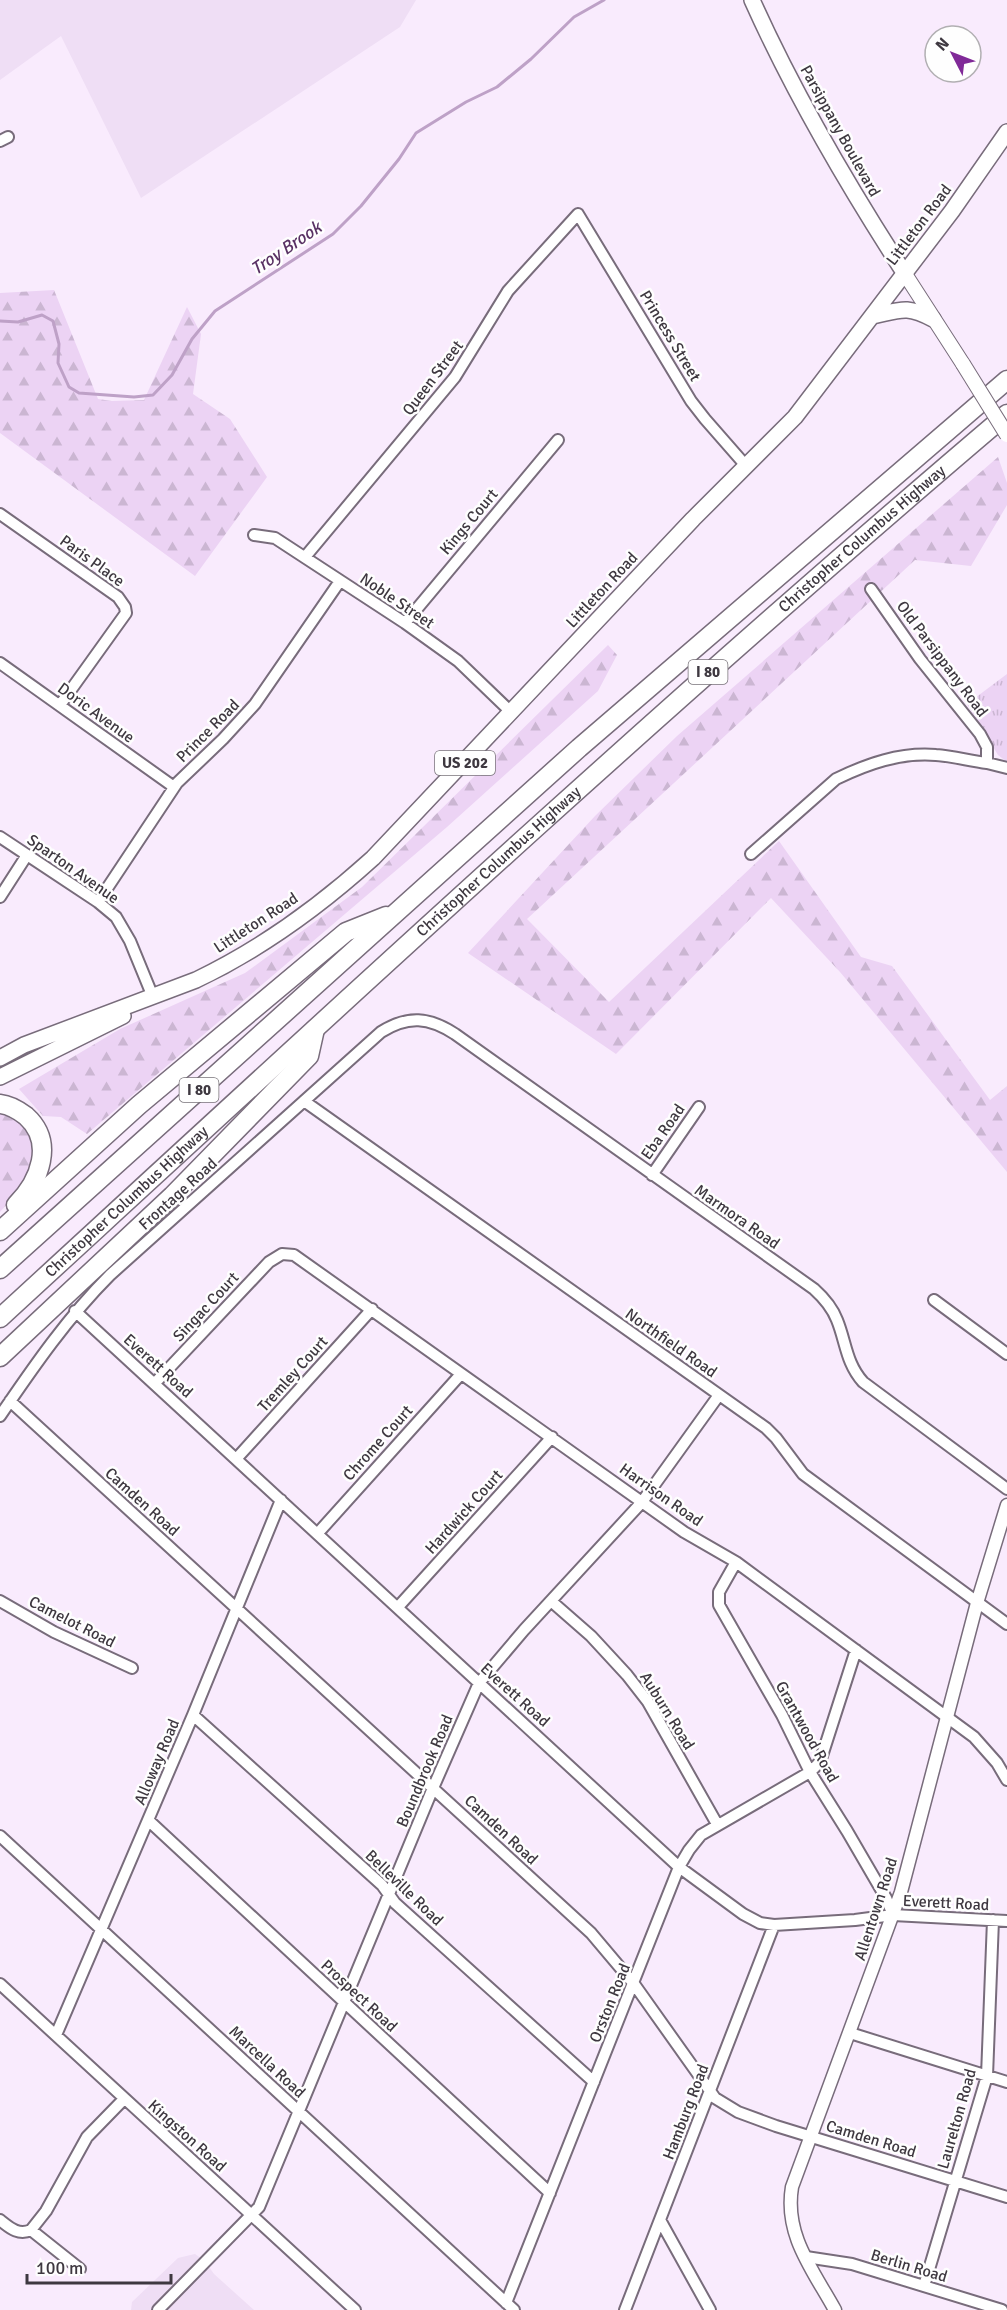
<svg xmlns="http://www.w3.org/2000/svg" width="1007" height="2310" font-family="Signika,sans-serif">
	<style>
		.built { fill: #efdef5 }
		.forest { fill: url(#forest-firs) }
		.park { fill: url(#park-tufts) }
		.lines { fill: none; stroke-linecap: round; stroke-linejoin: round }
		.stream { stroke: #bea1c7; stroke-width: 3 }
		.minor-casing { stroke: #786c7b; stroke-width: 14 }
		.tertiary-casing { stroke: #786c7b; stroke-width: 15 }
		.secondary-casing { stroke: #786c7b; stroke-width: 16 }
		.primary-casing { stroke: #786c7b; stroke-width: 18 }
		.motorway-casing { stroke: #786c7b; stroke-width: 21 }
		.minor { stroke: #fff; stroke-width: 10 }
		.tertiary { stroke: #fff; stroke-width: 12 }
		.secondary { stroke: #fff; stroke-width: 14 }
		.primary { stroke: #fff; stroke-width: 15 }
		.motorway { stroke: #fff; stroke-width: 18 }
		.secondary-bridge-casing { stroke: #786c7b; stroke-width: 16; stroke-linecap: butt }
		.secondary-bridge { stroke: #fff; stroke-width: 14 }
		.labels { text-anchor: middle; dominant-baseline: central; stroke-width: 5; stroke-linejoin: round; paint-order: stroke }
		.shield { fill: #fefefe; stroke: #787379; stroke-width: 1.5 }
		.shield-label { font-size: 15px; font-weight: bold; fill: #3e3840 }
		.street-label { font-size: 16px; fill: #3e3840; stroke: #fefefe }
		.water-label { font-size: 18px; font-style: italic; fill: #593264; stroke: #fefefe }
	</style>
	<defs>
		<pattern id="forest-firs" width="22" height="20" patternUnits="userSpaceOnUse" patternTransform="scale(1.5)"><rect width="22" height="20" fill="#ecd3f4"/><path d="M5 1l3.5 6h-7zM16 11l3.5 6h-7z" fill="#cbb6d2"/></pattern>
		<pattern id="park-tufts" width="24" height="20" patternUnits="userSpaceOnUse" patternTransform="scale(1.5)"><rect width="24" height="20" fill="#ecd3f4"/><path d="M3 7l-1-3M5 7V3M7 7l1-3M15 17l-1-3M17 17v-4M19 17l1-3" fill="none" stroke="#cbb6d2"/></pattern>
	</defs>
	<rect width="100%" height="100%" fill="#f9ebfd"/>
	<path class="built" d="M0,0H416L400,27L141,198L61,36L0,80Z
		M195,2254L205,2261L214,2274L254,2310H131L132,2302L178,2258Z"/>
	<path class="forest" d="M54,290L98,399L112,401L144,400L187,307L201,334L193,394L230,419L267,477L195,576L0,433V293Z
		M998,457L1007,483V505L971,566L915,560L527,919L609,1002L779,841L861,957L892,966L990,1100L1007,1086V1172L840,972L771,898L616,1054L468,953L595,816L677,736Z
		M608,645L617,655L598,691L447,827L87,1134L61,1117L43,1116L19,1089L120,1029L245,973L362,887Z
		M0,1110L30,1128L37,1145L25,1183L0,1212Z"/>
	<path class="park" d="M1007,674V762L998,755L967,704Z"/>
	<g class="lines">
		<path class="stream" d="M0,321L18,322L42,315L53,321L59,344L58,363L69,387L79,393L134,397L153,395L172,375L192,339L215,311L333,234L361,206L399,159L416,133L466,102L497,87L531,59L574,17L604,0"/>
		<defs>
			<path id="minor" d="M0,141L8,137
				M0,514L118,597L125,607L126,613L60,705
				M254,535L275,538L405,623L458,661L512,713
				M305,557L455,377L508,291L578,214L691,401L705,419L747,467
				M871,589L920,659L980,734L987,747V763L1007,768
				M405,623L558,440
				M0,663L174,787
				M0,837L98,902L116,917L130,941L153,997
				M751,854L836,779C867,764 900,752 936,755C953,756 970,761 987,763
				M0,897L27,855
				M98,902L177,783L223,739L255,704L340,581
				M304,1101L766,1428L776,1438L803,1474L1007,1624
				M652,1175L699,1107
				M934,1300L1007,1354
				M75,1311L679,1867L743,1914L760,1923L774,1925L855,1920L893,1915L1007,1921
				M155,1383L269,1262L282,1254L294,1255L684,1532L736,1562L974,1737L997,1763L1007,1780
				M10,1401L591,1933L634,1984L715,2098L738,2112L776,2126L1007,2197
				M0,1416C34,1366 68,1317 110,1275L381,1032C408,1015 429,1017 455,1034L814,1289C824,1298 832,1307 837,1320C846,1342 846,1363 863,1382L1007,1489
				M237,1458L372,1309
				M318,1533L461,1374
				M736,1562L719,1592V1605L782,1715L810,1772L847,1831L886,1898L893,1915
				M0,1601L54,1632L132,1668
				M551,1601L591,1636L627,1675L648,1702L717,1824
				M398,1607L552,1437
				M193,1715L382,1885L395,1903L594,2082
				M148,1820L550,2193
				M0,1836L514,2310
				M0,1984L355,2310
				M850,2033L1007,2082
				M56,2035L193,1715L281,1500
				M0,2220C9,2227 18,2236 31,2230
				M660,2220L710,2310
				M31,2230L46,2211L87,2137L124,2099
				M31,2230L80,2269
				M806,2257L852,2264L1002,2310
				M924,2286L987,2076L993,1920
				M506,2303L679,1867L689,1850L701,1835L810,1772L820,1762L856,1650
				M158,2310L259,2207L433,1788L479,1683L524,1630L642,1502L719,1395
				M625,2310L774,1925"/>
			<path id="tertiary" d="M835,2310C813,2270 784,2235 792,2187L901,1892L977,1603L1007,1505"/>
			<path id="secondary" d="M905,274L963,364"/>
			<path id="primary" d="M752,0C795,96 848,186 905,274
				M873,316C901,310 906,305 933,319
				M0,1058L24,1045L196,980C261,949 320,906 373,858L693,519L795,417L952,211L1007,132
				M0,1077L123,1016"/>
			<g id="motorway">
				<path d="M0,1104C10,1105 18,1110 26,1116C55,1142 40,1181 16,1205"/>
				<path d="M0,1231L139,1105L346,932L386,916"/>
				<path d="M0,1269L579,748L1007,380"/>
				<path id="s1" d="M0,1318C332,1013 663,706 1007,414"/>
				<path d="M0,1357L172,1196L309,1056L315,1029"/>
			</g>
		</defs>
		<use href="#minor" class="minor-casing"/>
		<use href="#tertiary" class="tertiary-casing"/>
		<use href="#secondary" class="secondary-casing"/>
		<use href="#primary" class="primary-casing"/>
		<use href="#motorway" class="motorway-casing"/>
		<use href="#minor" class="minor"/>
		<use href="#tertiary" class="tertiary"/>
		<use href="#secondary" class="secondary"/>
		<use href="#primary" class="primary"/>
		<use href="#motorway" class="motorway"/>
		<defs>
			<path id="secondary-bridge" d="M963,364L1007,435"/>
		</defs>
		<use href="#secondary-bridge" class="secondary-bridge-casing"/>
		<use href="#secondary-bridge" class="secondary-bridge"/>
	</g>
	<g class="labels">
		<g class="shield">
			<rect x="688.5" y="660" width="39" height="24" rx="4.5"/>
			<rect x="435" y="751" width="60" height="24" rx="4.5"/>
			<rect x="179.5" y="1078" width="39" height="24" rx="4.5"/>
		</g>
		<g class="shield-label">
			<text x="708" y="672">I 80</text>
			<text x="465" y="763">US 202</text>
			<text x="199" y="1090">I 80</text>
		</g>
		<g class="street-label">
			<text transform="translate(840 131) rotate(61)">Parsippany Boulevard</text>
			<text transform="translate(919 225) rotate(-53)">Littleton Road</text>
			<text transform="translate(670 336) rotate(59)">Princess Street</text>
			<text transform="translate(433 378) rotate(-53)">Queen Street</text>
			<text transform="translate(469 522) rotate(-50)">Kings Court</text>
			<text stroke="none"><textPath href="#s1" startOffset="1162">Christopher Columbus Highway</textPath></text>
			<text transform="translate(92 561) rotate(36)">Paris Place</text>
			<text transform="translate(602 590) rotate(-47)">Littleton Road</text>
			<text transform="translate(397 601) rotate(34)">Noble Street</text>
			<text transform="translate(942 659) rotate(53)">Old Parsippany Road</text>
			<text transform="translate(96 713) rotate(36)">Doric Avenue</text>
			<text transform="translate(208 731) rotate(-45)">Prince Road</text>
			<text stroke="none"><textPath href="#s1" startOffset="676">Christopher Columbus Highway</textPath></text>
			<text transform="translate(73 869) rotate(35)">Sparton Avenue</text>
			<text transform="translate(256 923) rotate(-33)">Littleton Road</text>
			<text transform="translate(663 1132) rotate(-55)">Eba Road</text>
			<text transform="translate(178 1194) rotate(-42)">Frontage Road</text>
			<text stroke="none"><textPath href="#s1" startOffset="172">Christopher Columbus Highway</textPath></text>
			<text transform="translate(737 1217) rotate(35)">Marmora Road</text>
			<text transform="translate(206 1307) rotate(-47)">Singac Court</text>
			<text transform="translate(671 1343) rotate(35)">Northfield Road</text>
			<text transform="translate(158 1366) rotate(42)">Everett Road</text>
			<text transform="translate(293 1374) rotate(-48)">Tremley Court</text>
			<text transform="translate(378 1443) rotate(-48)">Chrome Court</text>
			<text transform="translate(661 1495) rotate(35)">Harrison Road</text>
			<text transform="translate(142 1502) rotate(42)">Camden Road</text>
			<text transform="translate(464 1512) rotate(-48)">Hardwick Court</text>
			<text transform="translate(72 1622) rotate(27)">Camelot Road</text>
			<text transform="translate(515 1695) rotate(42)">Everett Road</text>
			<text transform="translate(667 1711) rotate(58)">Auburn Road</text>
			<text transform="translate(807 1732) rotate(61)">Grantwood Road</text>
			<text transform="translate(157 1762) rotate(-67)">Alloway Road</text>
			<text transform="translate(425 1771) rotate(-67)">Boundbrook Road</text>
			<text transform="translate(501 1830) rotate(43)">Camden Road</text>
			<text transform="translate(404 1888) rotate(44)">Belleville Road</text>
			<text transform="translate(946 1903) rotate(3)">Everett Road</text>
			<text transform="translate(876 1909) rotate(-72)">Allentown Road</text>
			<text transform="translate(359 1996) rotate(43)">Prospect Road</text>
			<text transform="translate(610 2003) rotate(-68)">Orston Road</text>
			<text transform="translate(267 2062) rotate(43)">Marcella Road</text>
			<text transform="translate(686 2112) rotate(-69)">Hamburg Road</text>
			<text transform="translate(957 2119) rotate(-74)">Laurelton Road</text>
			<text transform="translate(187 2136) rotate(42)">Kingston Road</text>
			<text transform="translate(871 2139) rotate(17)">Camden Road</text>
			<text transform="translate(909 2266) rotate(17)">Berlin Road</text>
		</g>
		<g class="water-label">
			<text transform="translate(286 248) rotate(-34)">Troy Brook</text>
		</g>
	</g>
	<g transform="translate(953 54) rotate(312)"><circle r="28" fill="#fefefe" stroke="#b1afb2" stroke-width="1.5"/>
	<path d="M0-4.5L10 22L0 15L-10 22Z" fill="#802998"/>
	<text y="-9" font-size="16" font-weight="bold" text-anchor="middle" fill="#3e3840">N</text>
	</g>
	<path d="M27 2274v9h144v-9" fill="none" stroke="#3e3840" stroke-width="3"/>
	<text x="36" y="2274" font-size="18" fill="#3e3840" stroke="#fefefe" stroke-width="4.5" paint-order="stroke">100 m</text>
</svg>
